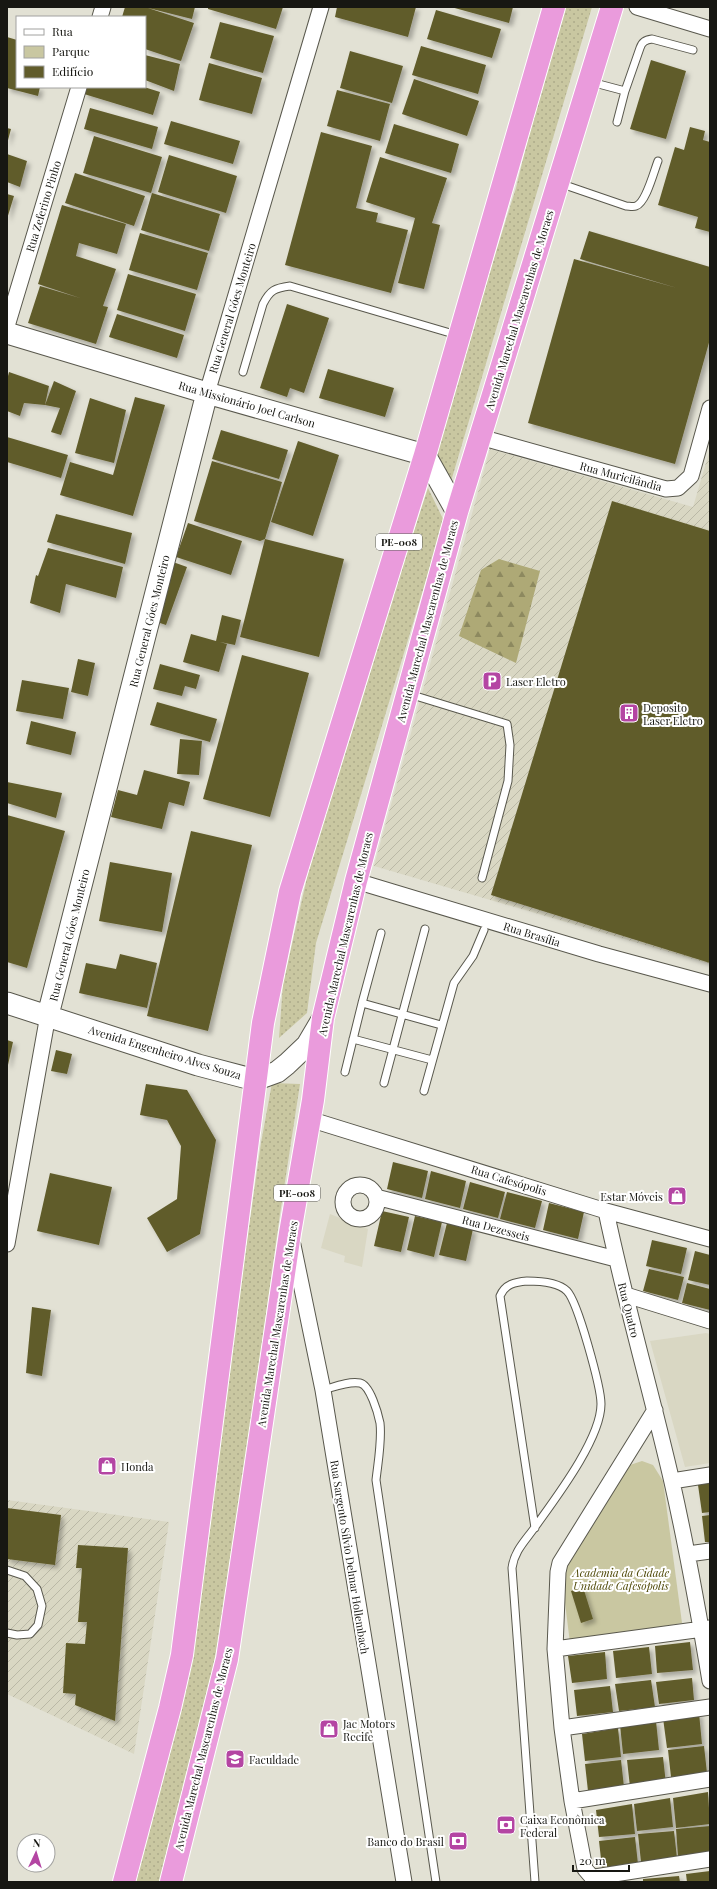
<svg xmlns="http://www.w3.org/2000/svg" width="717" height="1889" font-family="'Playfair Display',serif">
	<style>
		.built { fill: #d9d7c3 }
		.industrial { fill: url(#industrial-furrows) }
		.grass { fill: url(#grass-dots) }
		.forest { fill: url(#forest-firs) }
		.park { fill: #c9c7a1 }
		.building { fill: #615c2b; filter: url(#shadow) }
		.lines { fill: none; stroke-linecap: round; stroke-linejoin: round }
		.service-casing { stroke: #59584d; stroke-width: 9 }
		.minor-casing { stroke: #59584d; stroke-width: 17 }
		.secondary-casing { stroke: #59584d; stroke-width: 23 }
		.trunk-casing { stroke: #fff; stroke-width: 24 }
		.service { stroke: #fff; stroke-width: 7 }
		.minor { stroke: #fff; stroke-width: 15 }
		.secondary { stroke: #fff; stroke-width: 21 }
		.trunk { stroke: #ea9bdc; stroke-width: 22 }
		.labels { text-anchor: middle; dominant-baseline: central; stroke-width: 4; stroke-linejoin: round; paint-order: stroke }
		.shield { fill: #fff; stroke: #5d5d59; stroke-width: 1 }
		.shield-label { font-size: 10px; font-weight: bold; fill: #171712 }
		.street-label { font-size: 11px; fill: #171712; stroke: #fff }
		.poi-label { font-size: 11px; fill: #171712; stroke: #fff; text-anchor: start }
		.park-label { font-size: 11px; font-style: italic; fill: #4e4807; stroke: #fff }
	</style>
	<defs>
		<pattern id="industrial-furrows" width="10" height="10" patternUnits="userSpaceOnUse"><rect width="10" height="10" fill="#d9d7c3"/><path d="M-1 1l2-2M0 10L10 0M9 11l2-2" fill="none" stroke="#bab8a6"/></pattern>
		<pattern id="grass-dots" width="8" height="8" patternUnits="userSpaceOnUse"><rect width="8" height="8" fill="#c9c7a1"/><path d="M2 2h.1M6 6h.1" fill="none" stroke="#acaa8a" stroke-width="1.8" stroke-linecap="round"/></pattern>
		<pattern id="forest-firs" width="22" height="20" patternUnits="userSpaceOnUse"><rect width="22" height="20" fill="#aea976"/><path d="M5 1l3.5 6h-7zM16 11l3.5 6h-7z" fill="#8d895f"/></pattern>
		<filter id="shadow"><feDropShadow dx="3.5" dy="3.5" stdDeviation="2" flood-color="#0004"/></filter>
	</defs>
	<rect width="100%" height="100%" fill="#e2e1d4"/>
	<path class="built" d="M330,1214L368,1229L362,1267L344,1262L345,1256L321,1248Z
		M706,1333L710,1334V1463L685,1467L650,1341Z"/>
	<path class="industrial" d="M490,449L693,507L710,449V964L374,866Z
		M7,1500L169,1522L134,1754L7,1694Z"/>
	<path class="grass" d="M564,7H592L449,488L434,460L466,347L516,188L548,56Z
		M428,488L444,521L316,943L307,1013L279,1038L283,984L313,851L360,707L393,594Z
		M272,1083L300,1084L280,1214L229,1581L208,1695L162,1882H129L225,1393L261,1143Z"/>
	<path class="forest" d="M499,559L540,571L516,663L459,636L481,570Z"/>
	<path class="park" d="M642,1461L653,1465L663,1481L682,1623L570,1643L561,1571L630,1465Z"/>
	<path class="building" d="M125,7H195L192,19L148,8L194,23L181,61L145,49V17H122Z
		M208,7H283L276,29L208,9Z
		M337,7H416L408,37L335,17Z
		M451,7H513L509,23Z
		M436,10L501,29L492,58L427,39Z
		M220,22L274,36L263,73L210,58Z
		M7,37L17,40V87H40L38,96L7,88Z
		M421,46L486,65L478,94L412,75Z
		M350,51L403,66L392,103L340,88Z
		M145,55L180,64L174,91L145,80Z
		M651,60L686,71L666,139L630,129Z
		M209,63L262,78L252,114L199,100Z
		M414,79L479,101L467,136L402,114Z
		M86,87H144L160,92L153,115L84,94Z
		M337,90L390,104L380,141L327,126Z
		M90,108L158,127L152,149L84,129Z
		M171,121L240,141L233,164L164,144Z
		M394,124L459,144L451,173L385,153Z
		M690,127L705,131L703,140L710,142V232L695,228L698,217L658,205L675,147L684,150Z
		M7,128L11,129L7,144Z
		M321,132L372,146L356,208L378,213L376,222L408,230L391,293L285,265Z
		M94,136L162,157L151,193L83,173Z
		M7,154L27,161L20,187L7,182Z
		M169,155L237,176L226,213L158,192Z
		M380,157L447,178L432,223L440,225L424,289L398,283L415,218L366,202Z
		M75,173L145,196L134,226L65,203Z
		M152,193L220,214L209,251L141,230Z
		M7,194L14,196L7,219Z
		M62,205L126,224L117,254L79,243L76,256L116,269L103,306L108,307L96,344L28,323L40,286L80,298L38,284Z
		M589,231L710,267V339L675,464L528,423L574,259L677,288L580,259Z
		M140,233L208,253L197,290L129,270Z
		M128,274L196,294L185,331L117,310Z
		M287,304L329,318L304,393L290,388L287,397L260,388Z
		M117,314L184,335L177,358L109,337Z
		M328,369L394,388L385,417L319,398Z
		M9,372L49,386L45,405L24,403L20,416L7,411V380Z
		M54,381L76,391L61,435L51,432L60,408L45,405Z
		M135,397L165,405L133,516L60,495L70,462L113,475Z
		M90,398L126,410L114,463L75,453Z
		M221,430L288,450L279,479L212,459Z
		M7,437L68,455L61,478L7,462Z
		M298,441L339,455L313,536L271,522Z
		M212,461L282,482L265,539L344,559L319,657L240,637L265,539L260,541L194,521Z
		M612,501L710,531V963L491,895Z
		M56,514L132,533L125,564L47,542Z
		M188,523L242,541L231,575L176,557Z
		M48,548L123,567L116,598L66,584L60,613L30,603L36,575L38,576Z
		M173,562L187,567L166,625L154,621Z
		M222,615L241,620L235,645L220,642L227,644L219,672L183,662L191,634L216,641Z
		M242,655L309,673L270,817L203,799Z
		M78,659L95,663L88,696L71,692Z
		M160,664L200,675L196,689L185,686L182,696L153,689Z
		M22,680L69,688L63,719L16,711Z
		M157,702L217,719L210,742L150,725Z
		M31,721L76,732L71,755L26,744Z
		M180,739L202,741L199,775L177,774Z
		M144,770L190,782L184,806L169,802L162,829L111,817L118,790L137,795Z
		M7,782L62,793L56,818L7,803Z
		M7,815L65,831L27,968L7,962Z
		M191,831L252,845L208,1031L147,1016Z
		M110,862L172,873L162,932L99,921Z
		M120,954L157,963L147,1008L79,993L86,963L116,969Z
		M7,1040L13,1042L8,1065H7Z
		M56,1050L72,1054L67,1074L51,1071Z
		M146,1084L187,1090L216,1140L200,1234L167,1252L147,1218L177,1199L181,1146L167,1120L140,1115Z
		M393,1162L428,1171L422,1198L387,1189Z
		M431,1171L466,1181L460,1208L425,1199Z
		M50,1173L112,1187L99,1245L37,1231Z
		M470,1182L505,1192L498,1218L463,1209Z
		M507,1192L542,1201L535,1228L500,1219Z
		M549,1203L584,1212L578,1239L543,1230Z
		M382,1211L409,1217L401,1252L374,1246Z
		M415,1216L442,1222L434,1257L407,1250Z
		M447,1223L473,1229L466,1261L439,1255Z
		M652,1240L687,1248L681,1274L646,1266Z
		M695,1251L710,1255V1285L688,1280Z
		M649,1269L684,1277L678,1300L643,1291Z
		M687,1283L710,1289V1310L682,1303Z
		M32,1307L51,1310L42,1376L26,1373Z
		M710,1483V1512L702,1513L698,1485Z
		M7,1508L61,1515L55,1565L7,1559Z
		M710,1515V1542H705L702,1516Z
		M78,1545L128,1548L115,1721L75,1705L76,1694L63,1693L66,1643L85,1644L87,1622H78L82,1568H76Z
		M583,1587L593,1619L581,1623L571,1591Z
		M690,1642L693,1670L657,1673L655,1646Z
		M649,1647L652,1674L616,1678L613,1651Z
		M605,1652L607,1679L572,1683L568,1656Z
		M692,1678L694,1700L659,1704L656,1682Z
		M651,1680L655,1707L619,1711L615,1684Z
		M610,1686L613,1712L577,1716L574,1690Z
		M699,1713L702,1744L667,1748L663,1718Z
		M656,1721L659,1750L623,1754L620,1725Z
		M618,1728L621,1757L585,1761L582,1734Z
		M704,1746L707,1773L671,1777L668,1750Z
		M663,1757L666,1784L630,1787L627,1760Z
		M621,1760L624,1787L588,1791L585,1764Z
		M708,1792L710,1824L676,1828L673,1798Z
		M670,1798L673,1827L637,1831L634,1804Z
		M632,1804L635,1834L599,1837L596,1810Z
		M710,1826V1853L678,1856L676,1829Z
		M674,1831L677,1858L641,1862L638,1834Z
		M635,1837L638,1864L602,1868L599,1841Z
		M710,1871V1882H687L686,1874Z
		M679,1876L680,1882H643V1879Z"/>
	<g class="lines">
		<defs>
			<path id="service" d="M591,82L625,91L640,48C642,42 645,40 652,39L693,50
				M617,122L625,91
				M559,183L626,206C629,206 633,207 636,206C646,203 654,171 658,161
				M243,372L263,304C270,290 275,288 290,286L457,335
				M409,694L507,724L510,745L508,781L482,878
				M381,933L362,1003L441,1025
				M353,1039L432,1060
				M345,1072L362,1003
				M384,1083L425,929
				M424,1091L454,983L473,956L484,930
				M323,1390C334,1387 348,1381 360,1383C370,1385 378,1413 380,1423C382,1441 378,1462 376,1480L436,1882
				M535,1528L500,1296C505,1284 515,1282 527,1281C539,1281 558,1282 567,1291C578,1302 601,1388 601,1404C601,1439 555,1499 535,1527C526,1540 514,1551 512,1568L535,1882
				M7,1570L25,1576L37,1589L42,1606L38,1625L30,1634L17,1635L7,1633"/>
			<path id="minor" d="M637,7L710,29
				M100,17L103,7
				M7,326L79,87
				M207,393L321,7
				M480,437L666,489L678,488L691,476L710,408
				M356,881L599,954L710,984
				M309,1119L606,1211L710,1239
				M343 1202a17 17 0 1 1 34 0a17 17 0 1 1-34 0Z
				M376,1197L616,1259
				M606,1211C625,1302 651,1391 672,1482C687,1548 699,1615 710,1681
				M7,1244L48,1015
				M293,1245L323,1390L404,1882
				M626,1295L710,1321
				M655,1410L560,1563L558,1572L555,1649L562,1728L572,1801L585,1869L591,1876L595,1877L710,1859
				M672,1481L710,1475
				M688,1554L710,1551
				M555,1649L710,1628
				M562,1728L710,1707
				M572,1801L710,1779"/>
			<path id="secondary" d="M7,333L207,393L425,455L457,512
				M7,1003L198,1065L255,1080L277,1072L287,1064L307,1045L323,1018
				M48,1015L207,393"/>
			<path id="trunk" d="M124,1882L170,1708L182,1655L263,1023L290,892L425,455L554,7
				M171,1882L227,1659L290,1233L313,1100L323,1018L356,881L457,512L612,7"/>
		</defs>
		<use href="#service" class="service-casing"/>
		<use href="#minor" class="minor-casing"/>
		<use href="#secondary" class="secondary-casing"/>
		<use href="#trunk" class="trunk-casing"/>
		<use href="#service" class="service"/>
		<use href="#minor" class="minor"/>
		<use href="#secondary" class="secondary"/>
		<use href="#trunk" class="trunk"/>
	</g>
	<defs>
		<symbol id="parking-square" viewBox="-11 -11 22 22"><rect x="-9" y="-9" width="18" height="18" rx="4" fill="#b445a3" stroke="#fff"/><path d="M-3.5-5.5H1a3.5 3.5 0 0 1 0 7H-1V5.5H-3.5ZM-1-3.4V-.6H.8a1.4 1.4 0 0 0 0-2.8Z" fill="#fff"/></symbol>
		<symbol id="building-square" viewBox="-11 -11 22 22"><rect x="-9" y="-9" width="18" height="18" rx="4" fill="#b445a3" stroke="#fff"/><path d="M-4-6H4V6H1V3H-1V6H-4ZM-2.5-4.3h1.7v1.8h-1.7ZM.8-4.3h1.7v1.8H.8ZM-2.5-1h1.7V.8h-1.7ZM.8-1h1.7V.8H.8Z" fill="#fff"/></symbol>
		<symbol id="shop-square" viewBox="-11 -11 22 22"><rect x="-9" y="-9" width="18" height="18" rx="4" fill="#b445a3" stroke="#fff"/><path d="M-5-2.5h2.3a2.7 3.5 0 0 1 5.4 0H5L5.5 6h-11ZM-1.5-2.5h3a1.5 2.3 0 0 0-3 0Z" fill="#fff"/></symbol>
		<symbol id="school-square" viewBox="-11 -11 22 22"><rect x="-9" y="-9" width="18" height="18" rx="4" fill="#b445a3" stroke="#fff"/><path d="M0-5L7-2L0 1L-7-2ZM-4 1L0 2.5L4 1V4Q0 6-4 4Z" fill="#fff"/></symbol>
		<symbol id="bank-square" viewBox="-11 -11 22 22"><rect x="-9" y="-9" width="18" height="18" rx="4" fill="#b445a3" stroke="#fff"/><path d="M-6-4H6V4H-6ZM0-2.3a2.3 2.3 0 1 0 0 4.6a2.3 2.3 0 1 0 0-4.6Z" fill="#fff"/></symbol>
	</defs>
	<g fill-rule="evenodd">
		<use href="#parking-square" x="481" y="670" width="22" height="22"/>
		<use href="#building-square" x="618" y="702" width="22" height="22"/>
		<use href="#shop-square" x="666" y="1185" width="22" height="22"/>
		<use href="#shop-square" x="96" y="1455" width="22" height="22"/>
		<use href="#shop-square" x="318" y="1718" width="22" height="22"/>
		<use href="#school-square" x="224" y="1748" width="22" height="22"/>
		<use href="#bank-square" x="495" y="1814" width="22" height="22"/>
		<use href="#bank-square" x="447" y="1830" width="22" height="22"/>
	</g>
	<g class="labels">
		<g class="shield">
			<rect x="376" y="534" width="46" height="16" rx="3"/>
			<rect x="274" y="1185" width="46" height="16" rx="3"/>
		</g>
		<g class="shield-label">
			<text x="399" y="542">PE-008</text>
			<text x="297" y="1193">PE-008</text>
		</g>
		<g class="street-label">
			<text transform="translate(43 206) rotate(-73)">Rua Zeferino Pinho</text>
			<text transform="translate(232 308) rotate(-73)">Rua General Góes Monteiro</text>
			<text transform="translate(519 310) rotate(-73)">Avenida Marechal Mascarenhas de Moraes</text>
			<text transform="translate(247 404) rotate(16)">Rua Missionário Joel Carlson</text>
			<text transform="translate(621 476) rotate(15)">Rua Muricilândia</text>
			<text transform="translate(149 621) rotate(-76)">Rua General Góes Monteiro</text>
			<text transform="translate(427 621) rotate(-75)">Avenida Marechal Mascarenhas de Moraes</text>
			<text transform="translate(345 934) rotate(-77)">Avenida Marechal Mascarenhas de Moraes</text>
			<text transform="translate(532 934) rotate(17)">Rua Brasília</text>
			<text transform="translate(69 935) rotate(-76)">Rua General Góes Monteiro</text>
			<text transform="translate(165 1052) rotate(17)">Avenida Engenheiro Alves Souza</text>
			<text transform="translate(509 1180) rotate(17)">Rua Cafesópolis</text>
			<text transform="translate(496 1228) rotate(15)">Rua Dezesseis</text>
			<text transform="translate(629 1310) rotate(76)">Rua Quatro</text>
			<text transform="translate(277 1324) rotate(-81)">Avenida Marechal Mascarenhas de Moraes</text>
			<text transform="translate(350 1557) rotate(81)">Rua Sargento Sílvio Delmar Hollembach</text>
			<text transform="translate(203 1749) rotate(-76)">Avenida Marechal Mascarenhas de Moraes</text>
		</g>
		<g class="poi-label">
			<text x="506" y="681">Laser Eletro</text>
			<text x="643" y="707">Deposito<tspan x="643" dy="13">Laser Eletro</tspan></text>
			<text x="663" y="1196" text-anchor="end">Estar Móveis</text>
			<text x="121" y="1466">Honda</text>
			<text x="343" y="1723">Jac Motors<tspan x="343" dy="13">Recife</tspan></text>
			<text x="249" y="1759">Faculdade</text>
			<text x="520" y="1819">Caixa Econômica<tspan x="520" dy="13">Federal</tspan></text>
			<text x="444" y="1841" text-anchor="end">Banco do Brasil</text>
		</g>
		<g class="park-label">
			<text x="621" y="1572">Academia da Cidade<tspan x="621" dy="13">Unidade Cafesópolis</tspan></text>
		</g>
	</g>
	<rect width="717" height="1889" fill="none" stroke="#171712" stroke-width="16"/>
	<rect x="16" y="16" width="130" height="72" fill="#ffffff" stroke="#a2a2a0"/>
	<rect x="24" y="29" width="20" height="6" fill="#ffffff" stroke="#a2a2a0"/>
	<text x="52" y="36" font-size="12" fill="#171712">Rua</text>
	<rect x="24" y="46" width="20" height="12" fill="#c9c7a1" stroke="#a2a2a0"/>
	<text x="52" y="56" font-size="12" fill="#171712">Parque</text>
	<rect x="24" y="66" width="20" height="12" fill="#615c2b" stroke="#a2a2a0"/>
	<text x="52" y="76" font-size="12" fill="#171712">Edifício</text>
	<g transform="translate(36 1853) rotate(4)"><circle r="19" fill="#ffffff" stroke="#a2a2a0"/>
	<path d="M0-3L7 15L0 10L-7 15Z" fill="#b445a3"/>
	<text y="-6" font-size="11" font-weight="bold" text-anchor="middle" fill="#171712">N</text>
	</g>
	<path d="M573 1865v6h56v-6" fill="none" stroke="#171712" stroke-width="2"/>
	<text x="579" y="1865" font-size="12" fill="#171712" stroke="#ffffff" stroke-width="3" paint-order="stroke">20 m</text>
</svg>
